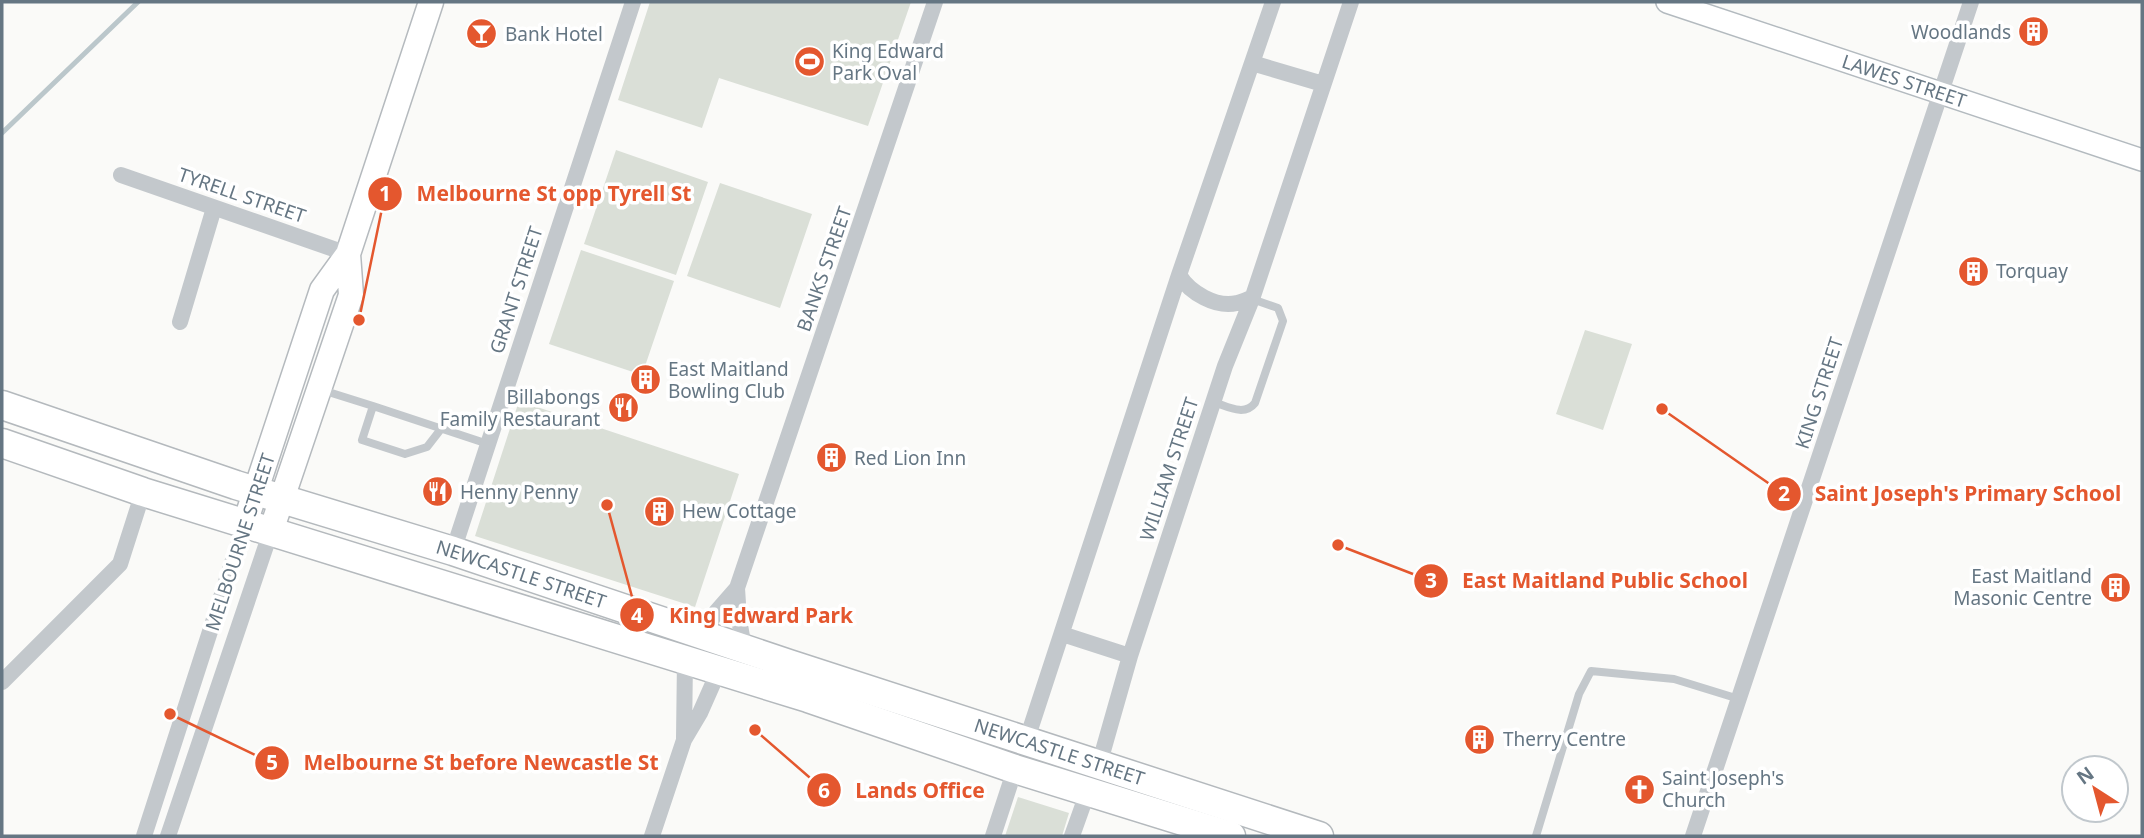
<svg xmlns="http://www.w3.org/2000/svg" width="2144" height="838" font-family="'Noto Sans',sans-serif">
	<style>
		.green { fill: #dadfd7 }
		.lines { fill: none; stroke-linecap: round; stroke-linejoin: round }
		.stream { stroke: #bbc7cb; stroke-width: 5 }
		.secondary-casing { stroke: #b3babf; stroke-width: 24 }
		.primary-casing { stroke: #b5babe; stroke-width: 27 }
		.highway-casing { stroke: #b4b9bd; stroke-width: 31 }
		.lane { stroke: #c3c8cc; stroke-width: 8 }
		.street { stroke: #c3c8cc; stroke-width: 16 }
		.secondary { stroke: #fff; stroke-width: 21 }
		.primary { stroke: #fff; stroke-width: 24 }
		.highway { stroke: #fff; stroke-width: 28 }
		.labels { text-anchor: middle; dominant-baseline: central; stroke-width: 7; stroke-linejoin: round; paint-order: stroke }
		.poi-label { font-size: 19px; fill: #657683; stroke: #fff; text-anchor: start }
		.street-label { font-size: 19px; fill: #657683; stroke: #fff }
		.leader { fill: none; stroke: #e4572e; stroke-width: 2.5 }
		.callout-dot { fill: #e4572e; stroke: #fff; stroke-width: 2.5 }
		.mark-label { font-size: 21px; text-anchor: middle; font-weight: bold; fill: #fff }
		.callout-label { font-size: 21px; text-anchor: middle; font-weight: bold; fill: #e4572e; stroke: #fff; stroke-width: 7; stroke-linejoin: round; paint-order: stroke }
	</style>
	<rect width="100%" height="100%" fill="#fafaf8"/>
	<path class="green" d="M650,2H911L868,126L719,78L702,128L618,100Z
		M616,150L708,182L676,275L584,244Z
		M720,183L812,214L780,308L687,276Z
		M581,250L674,281L642,375L549,344Z
		M1585,330L1632,344L1603,430L1556,414Z
		M519,401L739,474L695,607L475,536Z
		M1018,797L1069,813L1062,836H1005Z"/>
	<g class="lines">
		<path class="stream" d="M2,133L138,2"/>
		<defs>
			<g id="secondary">
				<path id="s1" d="M1667,2L2142,160"/>
			</g>
			<path id="primary" d="M245,523L322,290L348,254L431,2
				M271,531L351,295L348,254"/>
			<g id="highway">
				<path id="s2" d="M2,405L236,485L453,551L789,664L1319,836"/>
				<path d="M2,443L143,492L808,698L1015,769L1231,836"/>
			</g>
		</defs>
		<use href="#secondary" class="secondary-casing"/>
		<use href="#primary" class="primary-casing"/>
		<use href="#highway" class="highway-casing"/>
		<path class="lane" d="M322,390L373,406
			M1213,402C1227,406 1244,417 1255,403L1283,321L1278,308L1252,299
			M441,429L427,447L405,454L362,440L373,406L488,444
			M1536,836L1579,694L1591,671L1674,679L1739,699"/>
		<path class="street" d="M1252,63L1323,84
			M121,175L348,254
			M1179,275C1190,293 1216,308 1237,303C1242,302 1248,299 1253,297
			M180,322L214,208
			M453,551L633,2
			M737,588L739,619L744,648
			M1062,634L1130,656
			M703,635L716,612L737,588L935,2
			M2,682L120,564L143,492
			M684,738L685,659
			M1026,742L1179,275L1273,2
			M1099,765L1130,656L1225,366L1252,299L1351,2
			M144,836L245,523
			M168,836L271,531
			M652,836L684,740L700,713L719,670
			M993,836L1015,769
			M1072,836L1088,791
			M1693,836L1971,2"/>
		<use href="#secondary" class="secondary"/>
		<use href="#primary" class="primary"/>
		<use href="#highway" class="highway"/>
	</g>
	<defs>
		<symbol id="building-disc" viewBox="-11 -11 22 22"><circle r="9.5" fill="#e4572e" stroke="#fff"/><path d="M-4-6H4V6H1V3H-1V6H-4ZM-2.5-4.3h1.7v1.8h-1.7ZM.8-4.3h1.7v1.8H.8ZM-2.5-1h1.7V.8h-1.7ZM.8-1h1.7V.8H.8Z" fill="#fff"/></symbol>
		<symbol id="bar-disc" viewBox="-11 -11 22 22"><circle r="9.5" fill="#e4572e" stroke="#fff"/><path d="M-6-5H6L.8 .8V4.5H3.5V6h-7V4.5H-.8V.8Z" fill="#fff"/></symbol>
		<symbol id="stadium-disc" viewBox="-11 -11 22 22"><circle r="9.5" fill="#e4572e" stroke="#fff"/><path d="M0-5a6.5 5 0 1 0 0 10a6.5 5 0 1 0 0-10ZM-3.5-1.8h7v3.6h-7Z" fill="#fff"/></symbol>
		<symbol id="restaurant-disc" viewBox="-11 -11 22 22"><circle r="9.5" fill="#e4572e" stroke="#fff"/><path d="M-5-6h1v4h1v-4h1v4h1v-4h1v5L-1.5 .5V6h-2V.5L-5-1ZM5-6V6H3V1.5H1.5Q1.5-4 5-6Z" fill="#fff"/></symbol>
		<symbol id="church-disc" viewBox="-11 -11 22 22"><circle r="9.5" fill="#e4572e" stroke="#fff"/><path d="M-1.2-6h2.4v3.5h3.3v2.4h-3.3V6h-2.4V-.1h-3.3v-2.4h3.3Z" fill="#fff"/></symbol>
	</defs>
	<g fill-rule="evenodd">
		<use href="#building-disc" x="2016" y="14" width="35" height="35"/>
		<use href="#bar-disc" x="464" y="16" width="35" height="35"/>
		<use href="#stadium-disc" x="792" y="44" width="35" height="35"/>
		<use href="#building-disc" x="1956" y="254" width="35" height="35"/>
		<use href="#building-disc" x="628" y="362" width="35" height="35"/>
		<use href="#restaurant-disc" x="606" y="390" width="35" height="35"/>
		<use href="#building-disc" x="814" y="440" width="35" height="35"/>
		<use href="#restaurant-disc" x="420" y="474" width="35" height="35"/>
		<use href="#building-disc" x="642" y="494" width="35" height="35"/>
		<use href="#building-disc" x="2098" y="570" width="35" height="35"/>
		<use href="#building-disc" x="1462" y="722" width="35" height="35"/>
		<use href="#church-disc" x="1622" y="772" width="35" height="35"/>
	</g>
	<g class="labels">
		<g class="poi-label">
			<text x="2011" y="32" text-anchor="end">Woodlands</text>
			<text x="505" y="34">Bank Hotel</text>
			<text x="832" y="51">King Edward<tspan x="832" dy="22">Park Oval</tspan></text>
			<text x="1996" y="271">Torquay</text>
			<text x="668" y="369">East Maitland<tspan x="668" dy="22">Bowling Club</tspan></text>
			<text x="600" y="397" text-anchor="end">Billabongs<tspan x="600" dy="22">Family Restaurant</tspan></text>
			<text x="854" y="458">Red Lion Inn</text>
			<text x="460" y="492">Henny Penny</text>
			<text x="682" y="511">Hew Cottage</text>
			<text x="2092" y="576" text-anchor="end">East Maitland<tspan x="2092" dy="22">Masonic Centre</tspan></text>
			<text x="1503" y="739">Therry Centre</text>
			<text x="1662" y="778">Saint Joseph's<tspan x="1662" dy="22">Church</tspan></text>
		</g>
		<g class="street-label">
			<text stroke="none"><textPath href="#s1" startOffset="250">LAWES STREET</textPath></text>
			<text transform="translate(242 195) rotate(19)">TYRELL STREET</text>
			<text transform="translate(824 269) rotate(-71)">BANKS STREET</text>
			<text transform="translate(516 290) rotate(-72)">GRANT STREET</text>
			<text transform="translate(1819 393) rotate(-72)">KING STREET</text>
			<text transform="translate(1169 469) rotate(-72)">WILLIAM STREET</text>
			<text transform="translate(240 542) rotate(-72)">MELBOURNE STREET</text>
			<text stroke="none"><textPath href="#s2" startOffset="546">NEWCASTLE STREET</textPath></text>
			<text stroke="none"><textPath href="#s2" startOffset="1113">NEWCASTLE STREET</textPath></text>
		</g>
	</g>
	<path class="leader" d="M359 320L385 194M1662 409L1784 494M1338 545L1431 581M607 505L637 615M170 714L272 763M755 730L824 790"/>
	<g class="callout-dot">
		<circle cx="359" cy="320" r="7"/>
		<circle cx="1662" cy="409" r="7"/>
		<circle cx="1338" cy="545" r="7"/>
		<circle cx="607" cy="505" r="7"/>
		<circle cx="170" cy="714" r="7"/>
		<circle cx="755" cy="730" r="7"/>
		<circle cx="385" cy="194" r="18"/>
		<circle cx="1784" cy="494" r="18"/>
		<circle cx="1431" cy="581" r="18"/>
		<circle cx="637" cy="615" r="18"/>
		<circle cx="272" cy="763" r="18"/>
		<circle cx="824" cy="790" r="18"/>
	</g>
	<g class="mark-label">
		<text x="385" y="201">1</text>
		<text x="1784" y="501">2</text>
		<text x="1431" y="588">3</text>
		<text x="637" y="623">4</text>
		<text x="272" y="770">5</text>
		<text x="824" y="798">6</text>
	</g>
	<g class="callout-label">
		<text x="554" y="201">Melbourne St opp Tyrell St</text>
		<text x="1968" y="501">Saint Joseph's Primary School</text>
		<text x="1605" y="588">East Maitland Public School</text>
		<text x="761" y="623">King Edward Park</text>
		<text x="481" y="770">Melbourne St before Newcastle St</text>
		<text x="920" y="798">Lands Office</text>
	</g>
	<rect width="2144" height="838" fill="none" stroke="#657683" stroke-width="7"/>
	<g transform="translate(2095 789) rotate(324)"><circle r="33" fill="#ffffff" stroke="#c1c8cd" stroke-width="2"/>
	<path d="M0-5L12 26L0 18L-12 26Z" fill="#e4572e"/>
	<text y="-10" font-size="19" font-weight="bold" text-anchor="middle" fill="#657683">N</text>
	</g>
</svg>
